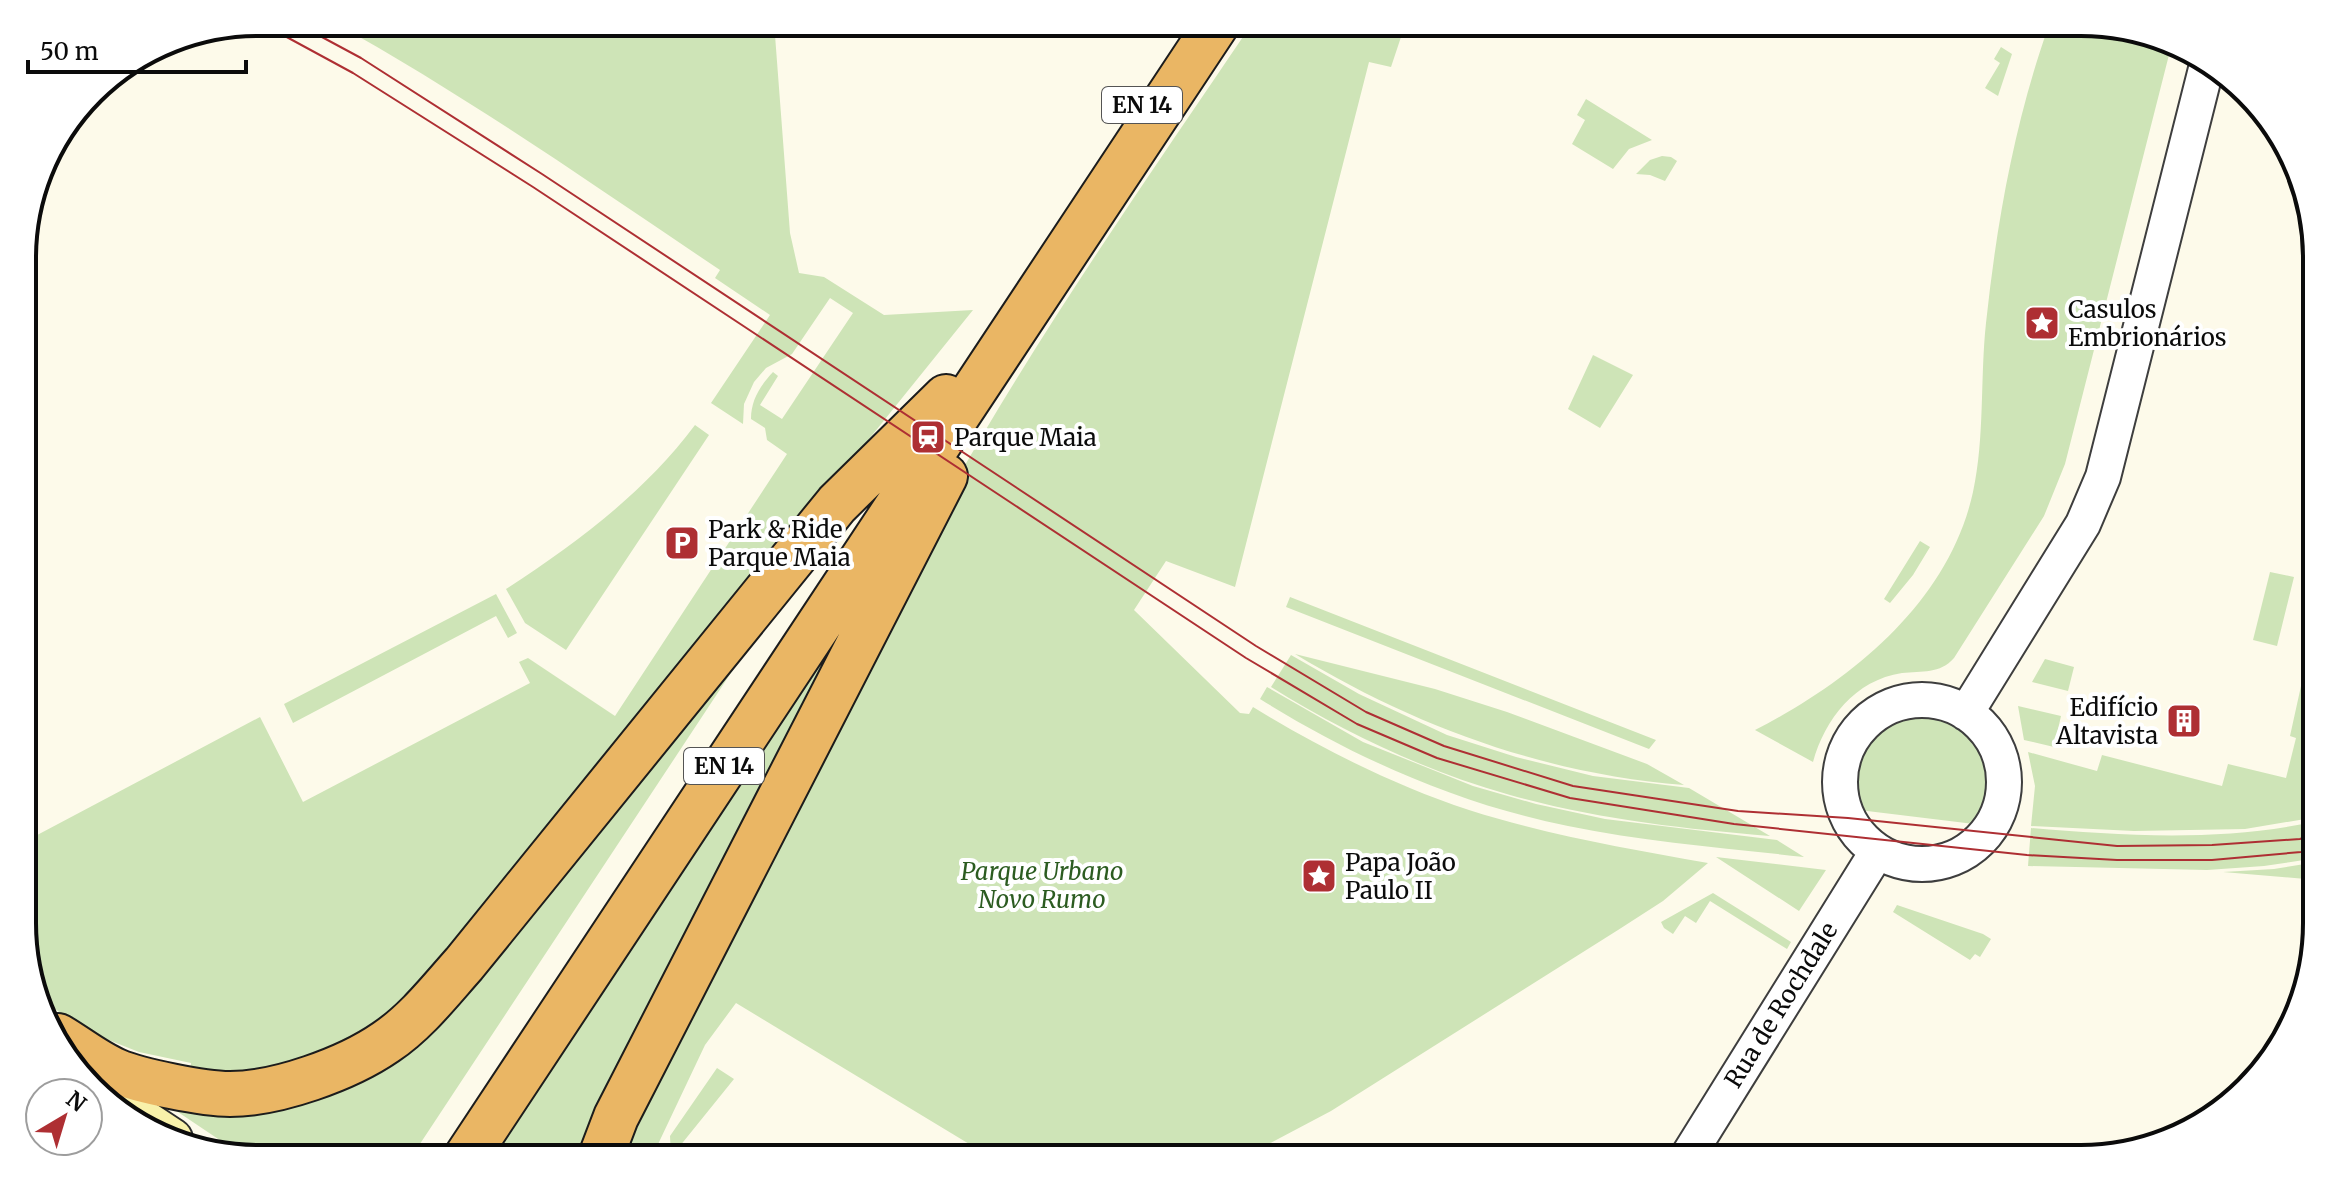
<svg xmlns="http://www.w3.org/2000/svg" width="2339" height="1181" font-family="Merriweather,serif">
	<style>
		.green { fill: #cee4b7 }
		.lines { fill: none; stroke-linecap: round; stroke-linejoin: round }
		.tertiary-casing { stroke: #3e3e3e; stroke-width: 38 }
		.secondary-casing { stroke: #2d2d2d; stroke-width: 44 }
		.trunk-casing { stroke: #1c1c1c; stroke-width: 48 }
		.tertiary { stroke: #fff; stroke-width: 34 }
		.secondary { stroke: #f8f1aa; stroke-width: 40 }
		.trunk { stroke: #eab664; stroke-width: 44 }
		.tram { stroke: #ae2f33; stroke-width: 2 }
		.labels { text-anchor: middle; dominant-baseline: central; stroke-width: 8; stroke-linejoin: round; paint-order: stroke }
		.shield { fill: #fff; stroke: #545454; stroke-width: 2 }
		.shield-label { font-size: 22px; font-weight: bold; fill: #0b0b0b }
		.poi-label { font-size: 24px; fill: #0b0b0b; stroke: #fff; text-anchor: start }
		.park-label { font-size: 24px; font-style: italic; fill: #2c5c21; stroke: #fff }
		.street-label { font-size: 24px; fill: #0b0b0b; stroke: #fff }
		.rim { fill: none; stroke: #0b0b0b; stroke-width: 4 }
	</style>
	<rect width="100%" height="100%" fill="#fdfaea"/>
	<path class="green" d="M333,22H774L790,233L799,273L824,277L884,315L973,310L512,882L375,1033L272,1073L190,1074L191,1063L139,1052L101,1037L75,1024L42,999L24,954V842L260,717L303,802L530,683L519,662L528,658L615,716L787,454L767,440L765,428L751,419C751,400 760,386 773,372L778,376L760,405L782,419L853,313L830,298L792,354L766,368L754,382L744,404L743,424L711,403L770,315L715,278L720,270C593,185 467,96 333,22Z
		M1253,22H1406L1391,67L1369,62L1235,587L1166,561L1134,610L1240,713L1249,714L1253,707C1322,749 1393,785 1469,810C1547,835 1628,849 1708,863L1663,901L1618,930L1331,1111L1240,1159H994L736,1003L705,1045L651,1159H614L951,490C1042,328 1149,176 1253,22Z
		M2050,22H2081L2172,43L2065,464L2044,516L1954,658C1940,674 1922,671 1902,673C1855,680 1825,719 1813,762L1755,730C1851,681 1949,602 1973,492C1985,437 1980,379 1986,323C1997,220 2015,120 2050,22Z
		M2001,47L2012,54L1998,96L1985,88L2000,63L1994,59Z
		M1586,99L1652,140L1629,149L1613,169L1572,144L1585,120L1577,115Z
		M1662,156L1671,157L1677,161L1665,181L1650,175L1636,174L1650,160Z
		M1593,355L1633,375L1600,428L1568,409Z
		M695,425L709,435L566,650L525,623L506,589C577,543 644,493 695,425Z
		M1920,541L1930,547L1913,575L1890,603L1884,599Z
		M2270,572L2294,577L2277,646L2253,640Z
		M496,594L517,633L508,638L496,616L293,723L284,704Z
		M1290,597L1656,740L1649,749L1286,607Z
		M855,605L585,1159H491Z
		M754,638L410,1159H258L242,1155L172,1108L339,1081Z
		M1295,654L1435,689L1507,712L1647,764L1684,785C1544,774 1414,726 1295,654Z
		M1291,655L1359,694L1447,735L1516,757L1593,776L1689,788L1770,836C1683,829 1595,819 1510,795C1425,771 1345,733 1271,687Z
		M2045,659L2074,667L2068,691L2032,682Z
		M2301,686L2316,690L2317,817L2245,829L2134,831L2031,826L2035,786L2028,752L2097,771L2102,755L2222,786L2228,764L2286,778L2296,738L2290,736Z
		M1267,687L1363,742L1473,786L1536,804L1605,819L1777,840L1804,857C1725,848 1646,842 1568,826C1458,804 1355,758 1260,699Z
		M2018,706L2061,716L2054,747L2024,740Z
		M1918,715C1978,714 2006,775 1974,824L1859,810C1844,765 1870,722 1918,715Z
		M2317,821V858L2264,866L2207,870L2028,866L2031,828C2122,836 2227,842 2317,821Z
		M1716,857L1826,870L1799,911Z
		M2317,862V880L2223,872L2274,869Z
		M1713,893L1791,942L1787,949L1710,901L1696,923L1685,916L1673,934L1664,928L1661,922Z
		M1897,905L1983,934L1991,939L1980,957L1975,954L1970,960L1893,912Z
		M717,1068L734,1079L671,1157L670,1136Z"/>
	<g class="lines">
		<defs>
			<path id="tertiary" d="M1840 782a82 82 0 1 1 164 0a82 82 0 1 1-164 0Z
				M1966,713L2083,524L2103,477L2207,65
				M1686,1159L1877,852"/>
			<path id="secondary" d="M104,1094L172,1139"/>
			<path id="trunk" d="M58,1036C77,1047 95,1062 116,1071C139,1081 204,1094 230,1094C277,1094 347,1069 386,1042C416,1022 440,991 464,964L837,504L946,397
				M465,1159L1218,22
				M600,1159L616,1117L945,476"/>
		</defs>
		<use href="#tertiary" class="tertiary-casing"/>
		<use href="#secondary" class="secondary-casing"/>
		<use href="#trunk" class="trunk-casing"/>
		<use href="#tertiary" class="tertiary"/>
		<use href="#secondary" class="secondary"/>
		<use href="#trunk" class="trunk"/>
		<path class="tram" d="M259,22L353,73L533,187L1246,658L1357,724L1437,758L1570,798L1734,824L2027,855L2117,860H2212L2301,852L2317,848
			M294,22L361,58L542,174L1256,646L1366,712L1444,746L1573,786L1738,811L1848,818L2117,846L2212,845L2300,839L2317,833"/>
	</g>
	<defs>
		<symbol id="sight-square" viewBox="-11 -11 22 22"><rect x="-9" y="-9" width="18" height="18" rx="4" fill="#ae2f33" stroke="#fff"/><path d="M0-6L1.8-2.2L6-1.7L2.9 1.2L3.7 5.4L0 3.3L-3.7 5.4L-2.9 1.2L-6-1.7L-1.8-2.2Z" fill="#fff"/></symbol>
		<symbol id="station-square" viewBox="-11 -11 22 22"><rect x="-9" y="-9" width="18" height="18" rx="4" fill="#ae2f33" stroke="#fff"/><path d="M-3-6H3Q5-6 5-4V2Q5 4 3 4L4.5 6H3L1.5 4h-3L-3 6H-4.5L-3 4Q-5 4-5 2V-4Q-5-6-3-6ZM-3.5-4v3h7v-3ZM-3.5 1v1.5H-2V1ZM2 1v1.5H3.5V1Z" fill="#fff"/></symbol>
		<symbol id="parking-square" viewBox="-11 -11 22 22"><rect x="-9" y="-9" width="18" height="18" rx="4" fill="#ae2f33" stroke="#fff"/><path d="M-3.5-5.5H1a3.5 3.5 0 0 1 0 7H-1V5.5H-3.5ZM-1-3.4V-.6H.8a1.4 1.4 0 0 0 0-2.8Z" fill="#fff"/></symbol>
		<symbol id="building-square" viewBox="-11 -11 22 22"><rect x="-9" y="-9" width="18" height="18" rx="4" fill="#ae2f33" stroke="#fff"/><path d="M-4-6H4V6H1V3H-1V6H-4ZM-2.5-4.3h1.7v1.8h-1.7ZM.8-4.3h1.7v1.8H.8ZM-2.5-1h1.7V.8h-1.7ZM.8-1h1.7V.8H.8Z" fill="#fff"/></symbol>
	</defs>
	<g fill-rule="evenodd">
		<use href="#sight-square" x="2022" y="303" width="40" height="40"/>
		<use href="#station-square" x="908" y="417" width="40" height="40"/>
		<use href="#parking-square" x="662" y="523" width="40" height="40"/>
		<use href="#building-square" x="2164" y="701" width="40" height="40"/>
		<use href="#sight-square" x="1299" y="856" width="40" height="40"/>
	</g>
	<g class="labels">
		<g class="shield">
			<rect x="1102" y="87" width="80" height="36" rx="6"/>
			<rect x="684" y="748" width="80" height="36" rx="6"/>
		</g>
		<g class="shield-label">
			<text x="1142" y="105">EN 14</text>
			<text x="724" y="766">EN 14</text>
		</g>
		<g class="poi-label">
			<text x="2068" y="309">Casulos<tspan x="2068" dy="28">Embrionários</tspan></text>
			<text x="954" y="437">Parque Maia</text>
			<text x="708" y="529">Park &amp; Ride<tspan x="708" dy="28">Parque Maia</tspan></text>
			<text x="2158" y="707" text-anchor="end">Edifício<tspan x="2158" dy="28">Altavista</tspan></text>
			<text x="1345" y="862">Papa João<tspan x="1345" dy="28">Paulo II</tspan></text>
		</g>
		<g class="park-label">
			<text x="1042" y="871">Parque Urbano<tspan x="1042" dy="28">Novo Rumo</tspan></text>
		</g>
		<g class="street-label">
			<text transform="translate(1781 1005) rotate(-58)">Rua de Rochdale</text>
		</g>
	</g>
	<path d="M0 0H2339V1181H0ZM258 36H2081A222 222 0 0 1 2303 258V923A222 222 0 0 1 2081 1145H258A222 222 0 0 1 36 923V258A222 222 0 0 1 258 36Z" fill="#fff" fill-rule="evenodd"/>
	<path class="rim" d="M258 36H2081A222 222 0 0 1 2303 258V923A222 222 0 0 1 2081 1145H258A222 222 0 0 1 36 923V258A222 222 0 0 1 258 36Z"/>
	<g transform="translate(64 1117) rotate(38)"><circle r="38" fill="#ffffff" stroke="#9d9d9d" stroke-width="2"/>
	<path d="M0-6L14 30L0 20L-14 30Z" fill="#ae2f33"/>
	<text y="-12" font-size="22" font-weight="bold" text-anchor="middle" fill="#0b0b0b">N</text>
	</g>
	<path d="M28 60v12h218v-12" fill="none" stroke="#0b0b0b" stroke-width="4"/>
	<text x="40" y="60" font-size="24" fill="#0b0b0b" stroke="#ffffff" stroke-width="6" paint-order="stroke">50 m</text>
</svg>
